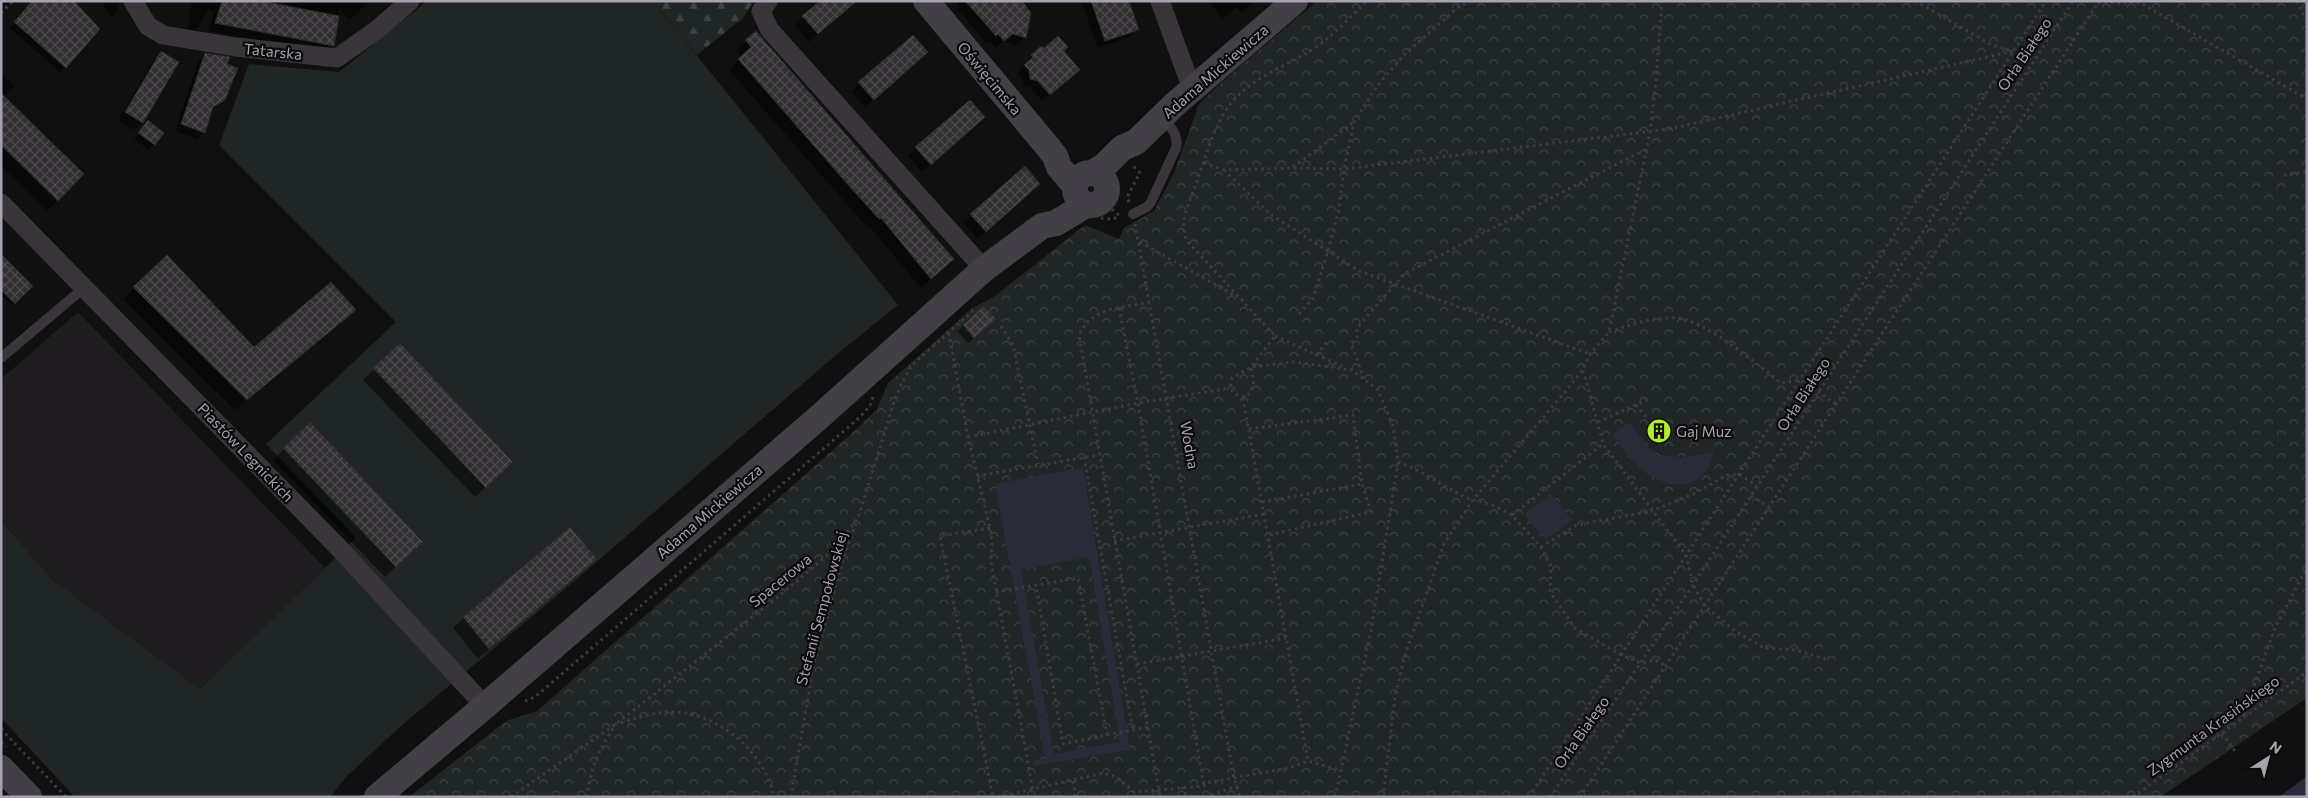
<svg xmlns="http://www.w3.org/2000/svg" width="2308" height="798" font-family="Commissioner,sans-serif">
	<style>
		.built { fill: #1e1c1e }
		.green { fill: #1f2625 }
		.forest { fill: url(#forest-firs) }
		.park { fill: url(#park-crowns) }
		.water { fill: #2b2a39; fill-rule: evenodd }
		.shadow { fill: #0007 }
		.building { fill: url(#building-cross-hatch); stroke: #2c2a2d }
		.lines { fill: none; stroke-linecap: round; stroke-linejoin: round }
		.path { stroke: #3d3b42; stroke-width: 3; stroke-dasharray: 2.5 4; stroke-linecap: butt }
		.lane { stroke: #39353b; stroke-width: 10 }
		.street { stroke: #39353b; stroke-width: 19 }
		.secondary { stroke: #423f46; stroke-width: 26 }
		.labels { text-anchor: middle; dominant-baseline: central; stroke-width: 4.5; stroke-linejoin: round; paint-order: stroke }
		.street-label { font-size: 15px; fill: #a7a1b2; stroke: #0c0b0c }
		.poi-label { font-size: 15px; fill: #a7a1b2; stroke: #0c0b0c; text-anchor: start }
	</style>
	<defs>
		<pattern id="forest-firs" width="22" height="20" patternUnits="userSpaceOnUse" patternTransform="scale(1.25)"><rect width="22" height="20" fill="#1f2625"/><path d="M5 1l3.5 6h-7zM16 11l3.5 6h-7z" fill="#3d4242"/></pattern>
		<pattern id="park-crowns" width="20" height="18" patternUnits="userSpaceOnUse" patternTransform="scale(1.25)"><rect width="20" height="18" fill="#1f2625"/><path d="M2 6a3 3 0 1 1 6 0M12 15a3 3 0 1 1 6 0" fill="none" stroke="#3d4242"/></pattern>
		<pattern id="building-cross-hatch" width="8" height="8" patternUnits="userSpaceOnUse" patternTransform="scale(1.25)"><rect width="8" height="8" fill="#323033"/><path d="M0 0l8 8M0 8l8-8" fill="none" stroke="#4d4b4e"/></pattern>
	</defs>
	<rect width="100%" height="100%" fill="#111011"/>
	<path class="built" d="M78,312L325,568L200,689L52,579L1,521V379Z"/>
	<path class="green" d="M427,1H653L898,305L836,355L571,584L402,725L346,777L330,797H75L1,718V521L52,579L200,689L356,538L266,444L396,322L219,145L249,64L339,72Z"/>
	<path class="forest" d="M653,1H754L743,18L697,55Z"/>
	<path class="park" d="M1317,1H2307V698L2160,797H409L506,721L537,711L850,435L877,409L888,383L929,347L971,309L995,296L1085,225L1119,239L1124,228L1154,211L1174,173L1199,104L1222,82Z"/>
	<path class="water" d="M1629,422L1658,458L1662,455L1680,458L1714,452C1704,494 1667,491 1639,468C1629,459 1620,445 1612,435Z
		M1083,467L1130,750L1034,766L1033,760L1045,758L995,484ZM1089,557L1120,742L1054,754L1021,570Z
		M1551,493L1572,520L1545,540L1524,514Z
		M2307,776V797H2279Z"/>
	<path class="shadow" d="M105,1H120L117,12L112,17L103,5Z
		M192,1H367L368,3L349,20L340,8L333,45L325,53L208,31L214,12L208,9L197,29L188,37L186,36Z
		M822,1H855L809,42L795,25Z
		M955,1H1021L1025,37L1017,45L1004,41L995,48L990,41L987,43L957,9L960,7Z
		M1081,1H1102L1138,29L1130,37L1098,48Z
		M1208,1H1255L1242,13L1237,7L1223,19Z
		M28,6L65,67L60,72L10,28Z
		M746,41L953,259L921,288L870,227L868,228L729,70L741,57L736,51Z
		M1044,50L1071,77L1042,101L1031,88L1023,86L1022,78L1018,73L1032,55Z
		M161,53L142,122L134,130L118,120L153,61Z
		M205,55L226,65L224,100L211,110L204,132L197,139L175,131L198,62Z
		M919,60L865,107L851,91L859,83Z
		M1,73L14,86L3,97L83,174L47,211L1,166Z
		M976,125L922,172L908,156L916,148Z
		M143,127L162,133L149,150L134,139Z
		M1030,192L977,239L963,223L971,215Z
		M1,256L31,286L12,305L1,294Z
		M167,257L254,349L355,310L235,410L123,299Z
		M984,308L989,324L968,343L958,331Z
		M400,344L501,473L475,497L363,380Z
		M310,424L411,552L385,577L273,460Z
		M595,559L478,659L453,628L464,617Z"/>
	<path class="building" d="M32,1H74L100,29L66,68L14,22Z
		M222,1H261L339,16L334,46L215,23Z
		M820,1H857L818,34L802,16Z
		M965,1H1022L1031,13L1026,38L1013,34L1004,41L998,34L996,36Z
		M1091,1H1129L1139,30L1105,41Z
		M756,31L954,259L931,279L881,218L879,219L850,187L738,59L751,47L745,40Z
		M913,35L928,52L874,100L858,82Z
		M1058,36L1068,47L1064,51L1080,70L1050,95L1038,81L1030,79L1029,70L1024,65L1033,57L1031,55L1041,46L1044,48Z
		M161,51L179,62L143,123L125,112Z
		M205,53L230,57L227,64L238,68L225,100L213,107L205,133L181,124Z
		M1,93L84,174L58,201L1,145Z
		M970,100L985,117L931,165L915,147Z
		M148,120L164,133L155,145L138,133Z
		M1025,166L1040,184L986,232L970,214Z
		M1,254L33,286L15,304L1,290Z
		M167,255L254,347L331,282L356,310L247,400L133,287Z
		M984,306L996,319L974,338L963,325Z
		M400,343L513,462L486,488L373,368Z
		M310,422L423,542L396,567L283,448Z
		M570,527L597,559L489,649L463,617Z"/>
	<g class="lines">
		<path class="path" d="M1915,1L1992,45L2013,51
			M2137,1L2307,99
			M2297,1L2307,21
			M2098,3H2140
			M1,13L13,1
			M1204,163L1224,170L1292,168L1344,169L1669,129L2014,51L2033,61
			M1293,167L1354,122
			M1224,170L1270,214L1359,271L1590,354
			M2284,175L2307,172
			M1129,202L1127,197L1140,173L1132,165
			M1107,205L1121,217
			M1101,218L1110,219L1120,217
			M1135,224L1234,778L1240,797
			M1140,242L1237,297
			M1150,302C1123,308 1092,306 1079,335L1160,797
			M1119,308L1138,403L1204,786
			M1299,314L1313,298L1328,251L1339,209L1344,169L1354,122L1377,86L1405,54L1457,8L1471,1
			M1001,326L1013,345L1038,464
			M1609,332C1632,324 1653,317 1677,318C1703,319 1760,366 1781,383L1800,380L1836,404
			M949,333L968,437L990,528L992,541L991,562L1033,790
			M1275,336L1346,368
			M1317,355L1328,340
			M1582,371L1586,380L1603,444L1686,555L1693,585L1705,606L1735,631L1764,648L1796,650L1828,660
			M1364,379L1351,343L1357,337V328L1404,274L1646,149
			M1243,398L1308,761L1340,770
			M1636,405L1646,417
			M1598,422L1649,399
			M1249,429L1353,415L1362,484L1371,512L1268,535
			M968,437L1138,403L1230,388
			M1084,457L1133,731
			M1398,462L1413,468L1466,498L1490,504L1512,515L1541,547L1551,566L1550,592L1575,628L1621,655L1641,663L1655,660L1666,666
			M977,476L1099,455
			M1751,496L1769,507
			M1262,502L1362,484
			M1512,515L1603,444
			M990,528L940,536L993,797
			M1114,541L1264,514
			M1541,547L1577,525L1652,511L1693,494L1727,475L1739,474L1757,486
			M996,592L1078,578L1107,735L1063,744L1036,585
			M1137,664L1286,638
			M525,701L535,697L859,418L870,406L873,397
			M2243,716L2275,628L2307,567
			M1,729L66,797
			M2222,733L2235,751
			M1107,735L1148,727
			M1,742L6,747
			M1074,781L1075,797
			M1182,787L1184,793L1194,797
			M511,797L616,724L784,592L838,546L859,515L894,402L900,387L912,365L974,310
			M587,797C591,766 599,750 616,724C632,720 659,710 676,712C721,715 765,753 774,797
			M791,797L813,668L843,560L857,520
			M998,797L1103,773L1117,777L1134,792L1204,786L1206,783L1289,768L1308,761
			M1205,797L1237,786
			M1335,797L1371,631L1398,462L1393,426L1378,390L1352,370L1295,362L1251,367C1253,382 1257,385 1246,397L1235,394L1230,388L1232,378L1251,367L1275,336L1187,241C1178,223 1189,204 1195,187C1205,160 1212,129 1229,106C1248,80 1283,67 1310,51C1331,38 1349,18 1367,1
			M1383,797L1395,697L1405,655L1444,544L1472,501L1564,393L1582,371L1590,354L1609,332L1650,132L1656,81L1662,1
			M1529,797L2046,1
			M1550,797L1693,585L2073,1
			M1580,797L2099,1
			M2133,797L2307,672"/>
		<path class="lane" d="M1133,214L1147,207L1151,202L1176,148C1179,134 1170,127 1162,116
			M1,358L85,287"/>
		<path class="street" d="M133,1L148,26L163,35L236,47L337,58L378,29L410,1
			M768,1L761,11L769,29L984,269
			M1160,1L1192,89
			M1,203L338,547L485,706"/>
		<path class="secondary" d="M926,1L1048,147L1055,156L1059,167L1075,186
			M1075 189a16 16 0 1 1 32 0a16 16 0 1 1-32 0Z
			M1092,173L1103,167L1122,148L1136,142L1174,105L1295,1
			M1,768L29,797
			M377,797L485,706L817,419L984,269L1042,226L1056,223L1086,205"/>
	</g>
	<defs>
		<symbol id="building-disc" viewBox="-11 -11 22 22"><circle r="9.5" fill="#b0ed2d" stroke="#0c0b0c"/><path d="M-4-6H4V6H1V3H-1V6H-4ZM-2.5-4.3h1.7v1.8h-1.7ZM.8-4.3h1.7v1.8H.8ZM-2.5-1h1.7V.8h-1.7ZM.8-1h1.7V.8H.8Z" fill="#111"/></symbol>
	</defs>
	<g fill-rule="evenodd">
		<use href="#building-disc" x="1645" y="417" width="28" height="28"/>
	</g>
	<g class="labels">
		<g class="street-label">
			<text transform="translate(273 51) rotate(6)">Tatarska</text>
			<text transform="translate(2024 54) rotate(-56)">Orła Białego</text>
			<text transform="translate(1215 71) rotate(-41)">Adama Mickiewicza</text>
			<text transform="translate(990 78) rotate(50)">Oświęcimska</text>
			<text transform="translate(1803 394) rotate(-57)">Orła Białego</text>
			<text transform="translate(1190 445) rotate(80)">Wodna</text>
			<text transform="translate(246 452) rotate(46)">Piastów Legnickich</text>
			<text transform="translate(709 511) rotate(-41)">Adama Mickiewicza</text>
			<text transform="translate(780 580) rotate(-39)">Spacerowa</text>
			<text transform="translate(821 608) rotate(-75)">Stefanii Sempołowskiej</text>
			<text transform="translate(2213 725) rotate(-36)">Zygmunta Krasińskiego</text>
			<text transform="translate(1581 732) rotate(-55)">Orła Białego</text>
		</g>
		<g class="poi-label">
			<text x="1676" y="431">Gaj Muz</text>
		</g>
	</g>
	<rect width="2308" height="798" fill="none" stroke="#a7a1b2" stroke-width="5"/>
	<g transform="translate(2268 758) rotate(36)" stroke="#0c0b0c" stroke-width="4" paint-order="stroke">
	<path d="M0-4L9 19L0 12L-9 19Z" fill="#a7a1b2"/>
	<text y="-8" font-size="14" font-weight="bold" text-anchor="middle" fill="#a7a1b2">N</text>
	</g>
</svg>
